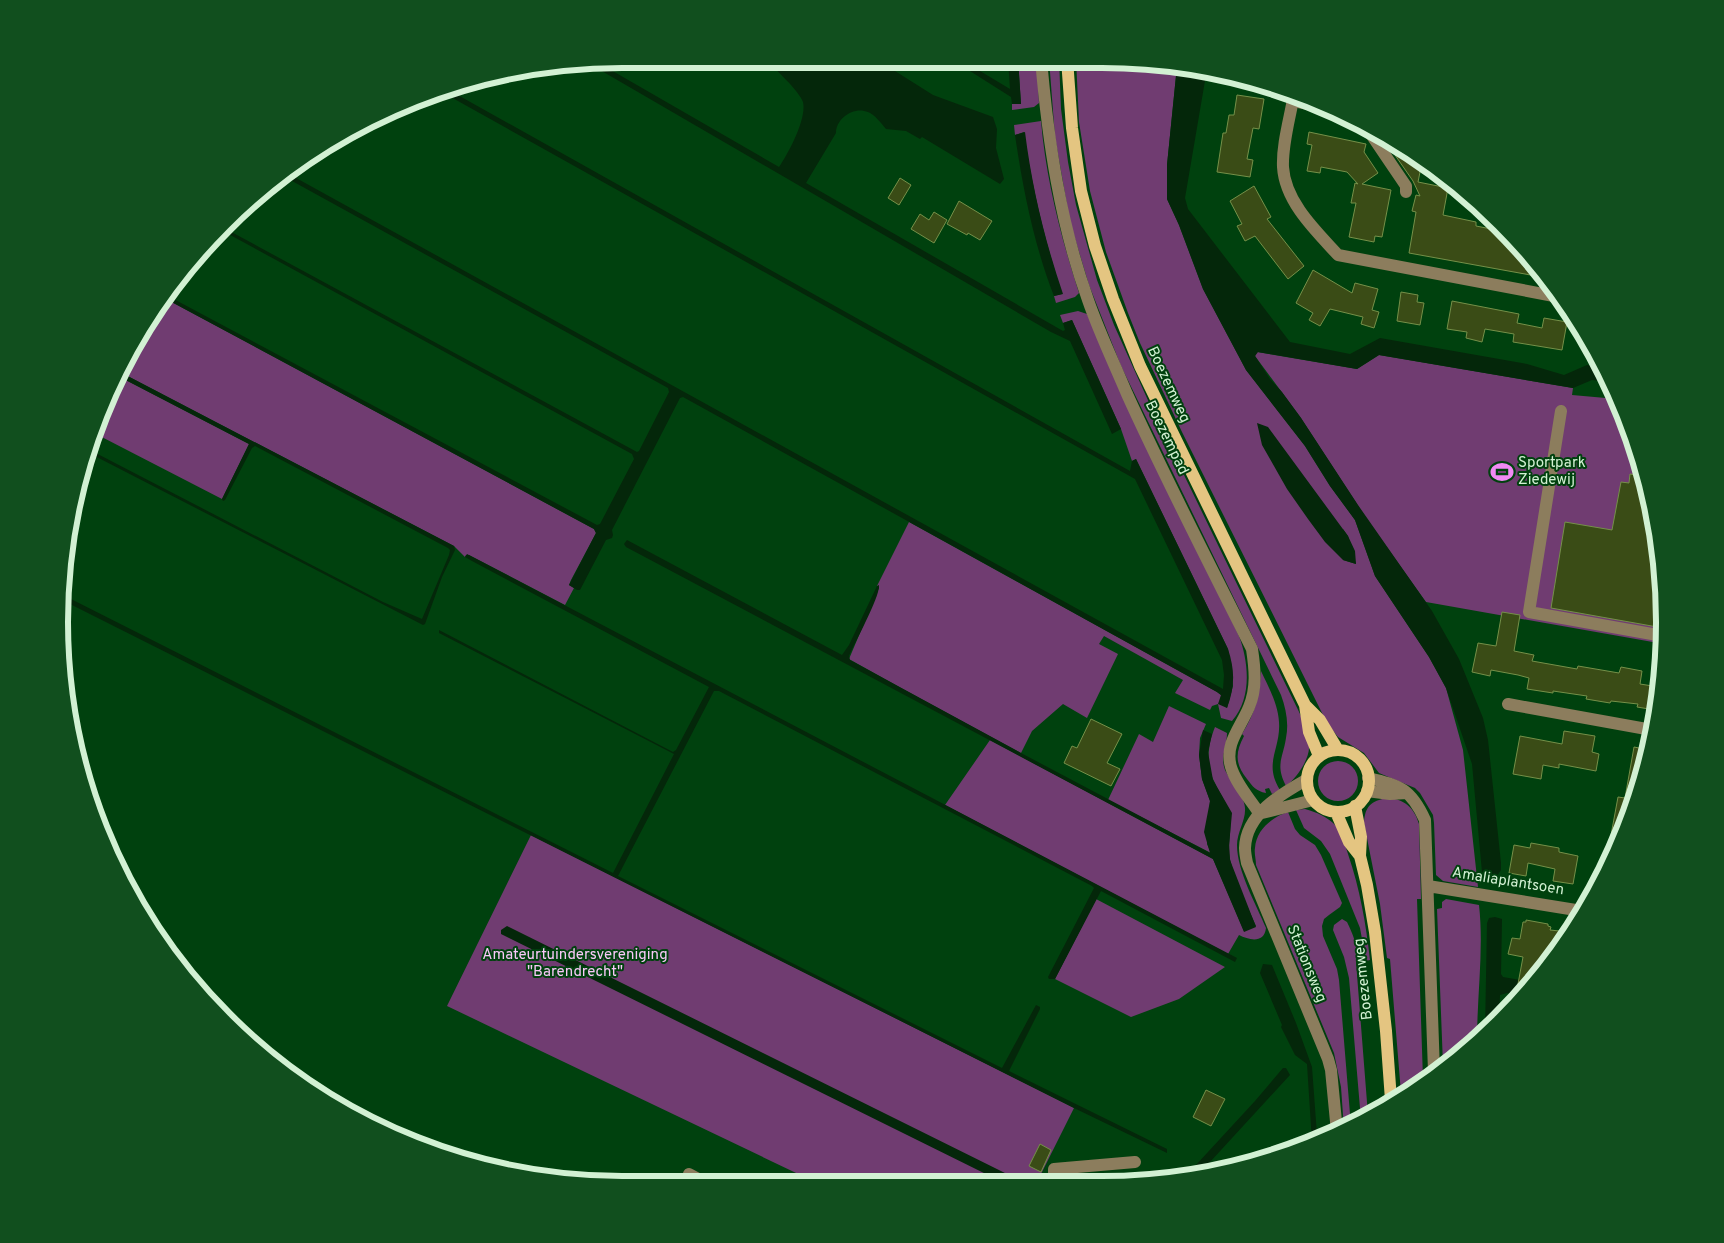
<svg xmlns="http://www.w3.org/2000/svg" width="1724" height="1243" font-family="Overpass,sans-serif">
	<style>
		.green { fill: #703c71; fill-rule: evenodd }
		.water { fill: #04270a }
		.building { fill: #3a4c16; stroke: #759049 }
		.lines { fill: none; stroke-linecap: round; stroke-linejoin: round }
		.minor { stroke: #8c7d5d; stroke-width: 12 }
		.major { stroke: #e4c581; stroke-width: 12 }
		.labels { text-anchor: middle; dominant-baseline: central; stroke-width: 4; stroke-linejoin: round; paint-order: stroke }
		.street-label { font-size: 15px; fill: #d2f1d3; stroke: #00410e }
		.poi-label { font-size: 15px; fill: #d2f1d3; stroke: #00410e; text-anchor: start }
		.park-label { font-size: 15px; fill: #f9c8f9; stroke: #00410e }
		.rim { fill: none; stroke: #d2f1d3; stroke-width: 6 }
	</style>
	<rect width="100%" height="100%" fill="#00410e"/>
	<path class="green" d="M1018,59H1037L1039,103L1034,107L1012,110V104H1021Z
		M1049,59H1059L1061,109L1068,162L1076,205L1097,280L1114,325L1151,407L1301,716C1303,726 1308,737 1309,746C1310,759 1296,779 1286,786C1275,765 1283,758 1286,738C1289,723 1286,709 1281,695L1121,366L1089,285L1070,222L1055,137Z
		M1076,59H1103L1177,66L1167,165V199L1179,225L1203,289L1246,370L1305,446L1330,486L1355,520L1375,576L1429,657L1446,688L1463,750L1478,887L1443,881L1436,875L1434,823L1433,815L1420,793L1415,788L1379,773L1364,753L1338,737L1327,723L1182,432L1140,343L1128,313L1106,252L1090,191L1079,122ZM1343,529L1348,536L1356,564L1343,560Z
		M1041,121C1046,180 1061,237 1079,293L1075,297L1056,303L1054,296L1062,294C1045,241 1032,188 1024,132L1015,135L1014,125Z
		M166,299L594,529L596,533L571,580L569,585L574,588L565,605L469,555H466L465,557L454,546L118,371Z
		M1078,311L1087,314L1239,636C1249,663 1252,698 1232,721L1221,718L1218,704L1212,706L1210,710L1175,693L1183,680L1104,636L1099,644L1118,654L1087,718L1063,704L1032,731L1021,753L901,688L849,659L879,588V587L877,586L909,522L1217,692L1221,695L1227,708L1233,686L1228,649L1136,459L1132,461L1121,429L1072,320L1063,323L1060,315Z
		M1257,352L1357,369L1379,355L1573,388L1572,395L1617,399L1635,441L1660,548L1664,644L1426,602L1366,518L1301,418L1255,356Z
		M116,375L249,444L222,499L94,433Z
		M1261,671C1269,688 1278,704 1279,722C1281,749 1263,763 1280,790L1272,794L1269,788L1265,789L1266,793C1256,791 1253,787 1247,779C1235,764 1235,753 1244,736L1242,734C1255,713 1260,695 1261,671Z
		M1169,706L1206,724L1200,738L1199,755L1202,779L1210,801L1207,844L1211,853L1108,800L1139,734L1153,742Z
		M1215,727L1227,733C1227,746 1220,757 1225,770C1230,781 1245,797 1245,808C1246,820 1237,832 1237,845C1237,871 1256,904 1266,928C1264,944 1249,940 1239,935L1228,954L945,805L990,740L1213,859L1244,931L1256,926C1247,905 1235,882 1230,859C1227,843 1233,828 1229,813C1226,801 1220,794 1215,783C1205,765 1208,744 1215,727Z
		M1318 781a20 20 0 1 1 40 0a20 20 0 1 1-40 0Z
		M1387,798C1404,799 1414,807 1419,824L1421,899H1417L1423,1079L1401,1093L1390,959L1387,958L1380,904L1364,823C1365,806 1371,801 1387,798Z
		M1305,809C1316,812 1328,817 1336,826C1342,834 1345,844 1348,854C1360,889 1366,924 1370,960L1366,961L1360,928L1330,854L1321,841L1304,828L1296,810Z
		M1288,812L1295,829L1300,835L1315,845L1321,855L1342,903L1340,907L1329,915L1324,919L1322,926L1323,936L1337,969L1339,980L1351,1126L1344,1129L1341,1087L1334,1053L1256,865C1256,859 1254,853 1255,848C1256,830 1272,817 1288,812Z
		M531,835L1074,1108L1038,1180L815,1182L447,1006Z
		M1096,899L1225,967L1179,999L1131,1017L1055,979Z
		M1446,899L1479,905C1484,949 1477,995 1477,1041L1443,1065L1437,909L1442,908V902Z
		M1342,919L1347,922C1353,934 1357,945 1358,959L1356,962L1368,1115L1361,1120L1349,978L1344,957L1333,930L1334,925Z"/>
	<path class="water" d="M764,59H876L933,95L993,117L997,129L996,148L1004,179L1000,184L922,137L920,139L906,131L886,129C881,123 875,115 868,112C854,106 836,118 836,133L806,183L1063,331L1065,330L1063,323L1072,320L1121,429L1112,434L1070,341L1051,332L588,63L597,62L779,167C788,154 807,119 803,102C800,92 773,66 764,59Z
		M951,59H960L1010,89L1008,59H1018L1021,104H1012L1011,97Z
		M1177,66L1207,69L1185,198L1188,209L1290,342L1350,354L1380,338L1527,364L1564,375L1587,365L1602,367L1609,382L1592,380L1573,388L1379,355L1357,369L1258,352L1255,356L1270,379L1282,392L1301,418L1358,505L1432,611L1459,659L1483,718L1488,740L1501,863V870L1497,876H1484L1482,872L1472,764L1446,688L1429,657L1375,576L1355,520L1330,486L1305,446L1246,370L1203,289L1179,225L1167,199V165Z
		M447,89L1130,471L1132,461L1136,459L1228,649C1235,670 1235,687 1227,708L1218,704L1221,695L1217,692L683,397L680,398L612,530L613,535L612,538L606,540L580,590H577L569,585L596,533L594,529L166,299L168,296L597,525L600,524L634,459L632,454L221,230L224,228L637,452L639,451L669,392L668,388L283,176L287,173L1223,689L1224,675L1222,660L1135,479L440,91Z
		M1025,132C1032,188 1045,241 1063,294L1054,296C1034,245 1023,189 1015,135Z
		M118,371L454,546L455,550L442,577L425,624L423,625L87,452L88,449L383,602L422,619L449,555L450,550L448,548L255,446L252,448L225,500L223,501L222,499L249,444L116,375Z
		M1257,423L1268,427L1348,536L1355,551L1356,564L1343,560L1325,542L1308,519L1287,489L1262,445Z
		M627,540L842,655L849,645L877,586L879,585C880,597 855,642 849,656L850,660L1021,753L1210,853L1204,832L1210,801L1202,779L1199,755L1203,730L1212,734L1208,752L1213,780L1232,813L1229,845L1230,860L1256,927L1244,932L1213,859L626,547L624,544Z
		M467,554L1237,958L1235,962L1101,891L1055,979H1049L1048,977L1094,888L1092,886L719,691H714L618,876L1002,1068L1036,1005L1040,1007V1009L1009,1071L1167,1149V1153L1074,1108L64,601V596L67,597L613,873L674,754L439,633V630L673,752L676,750L709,687L472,561L465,557Z
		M1495,917L1502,919L1501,974L1503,977L1532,982L1520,995L1507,993L1500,995L1499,1018L1485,1032L1487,923L1489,918Z
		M507,926L1009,1175L1012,1177L1010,1180H998L501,934V930Z
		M1263,964L1272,965L1296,1023L1312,1067L1317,1135V1141L1312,1142L1307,1064L1295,1055L1281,1027L1282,1025L1260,973Z
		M1283,1068H1286L1290,1075L1199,1174L1184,1178L1255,1101Z"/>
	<path class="building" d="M1237,95L1264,99L1259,129L1253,128L1247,159L1253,160L1250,177L1217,172L1223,133H1226L1229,115H1234Z
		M1309,132L1366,144L1364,152L1378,173L1362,184L1391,190L1382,237L1375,236L1374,242L1349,237L1356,203H1351L1355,183L1358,184L1347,172L1321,167L1320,173L1307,171L1312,145L1307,144Z
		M1395,155L1411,159L1420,172L1418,182L1448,188L1443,215L1476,222V226L1507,232L1526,251L1538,267L1536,276L1409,253L1416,212L1412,211L1416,195L1420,196L1413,181Z
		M900,178L911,185L899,205L888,198Z
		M1254,186L1271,217L1267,219L1304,266L1288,279L1255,236L1245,241L1237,226L1242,224L1230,201Z
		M959,201L992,221L980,240L968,233L967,235L947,224Z
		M934,212L947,220L934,243L911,229L920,214L929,220Z
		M1313,270L1352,293L1355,283L1378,289L1372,310L1379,312L1374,328L1361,324L1363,317L1330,309L1320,326L1309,320L1313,313L1296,303Z
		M1401,292L1418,295L1417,302L1424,303L1420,325L1397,321Z
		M1452,301L1519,314L1517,323L1542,328L1544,318L1567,322L1562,350L1513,342L1514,334L1485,329L1482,342L1466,338L1467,332L1447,329Z
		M1630,474L1644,476L1660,548L1663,628L1551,608L1565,522L1612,530L1621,482L1629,483Z
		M1502,612L1520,615L1514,651L1534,655L1532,661L1577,669L1578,666L1619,673L1621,667L1642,671L1640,684L1659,687L1655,710L1637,707L1638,704L1611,701L1610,703L1586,699L1587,696L1553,691V693L1527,689L1529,678L1518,675L1491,670L1490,676L1472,672L1478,643L1496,646Z
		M1091,719L1122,734L1107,763L1120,769L1111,786L1064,763L1072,746L1077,748Z
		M1564,731L1595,736L1592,752L1599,754L1596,771L1559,764V768L1543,765L1541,779L1513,774L1520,736L1562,744Z
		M1634,747L1649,750L1646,767L1616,848L1609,846L1618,797L1625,798Z
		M1531,843L1559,848V852L1578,856L1573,884L1553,881L1555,869L1528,863L1526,876L1509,873L1514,845L1530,848Z
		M1526,920L1548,924V926L1551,927L1550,930L1569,932L1549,964L1515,1000L1523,957L1508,954L1512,938L1520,939L1523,922H1526Z
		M1206,1090L1225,1099L1211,1126L1193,1117Z
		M1040,1144L1051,1150L1041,1172L1029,1166Z"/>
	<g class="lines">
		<path class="minor" d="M1041,59C1048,141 1060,222 1088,300C1099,332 1114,363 1127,394C1166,480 1210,565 1252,649C1255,669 1257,688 1249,707C1241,727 1224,744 1231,767C1236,784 1250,799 1259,813
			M1294,94C1290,118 1282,144 1283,167C1285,202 1316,231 1338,255L1559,297
			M1293,101L1335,110
			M1364,124L1406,186V192
			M1561,411L1529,612L1663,636
			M1508,704L1652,730
			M1368,778C1400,785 1411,789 1425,820L1434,1071
			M1306,780C1281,794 1246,814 1245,848C1245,853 1246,858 1247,863L1328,1059L1331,1070L1337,1132
			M1367,791L1390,794L1407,793
			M1262,813L1313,800
			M1428,886L1582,911
			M689,1174L704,1182
			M1054,1180V1169L1135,1162"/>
		<path class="major" d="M1067,59L1072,128L1081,191L1095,246L1113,299L1140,366L1305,705L1309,732L1319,756
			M1305,705L1320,720L1338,750
			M1307 781a31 31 0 1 1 62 0a31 31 0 1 1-62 0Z
			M1355,806L1361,837L1360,856L1367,885L1375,932L1386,1031L1391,1100
			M1336,812L1349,842L1360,856"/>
	</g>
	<defs>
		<symbol id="stadium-bare" viewBox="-9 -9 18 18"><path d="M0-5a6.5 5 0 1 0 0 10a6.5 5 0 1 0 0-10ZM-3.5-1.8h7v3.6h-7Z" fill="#f18af4" stroke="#00410e" stroke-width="2.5" paint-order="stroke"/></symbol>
	</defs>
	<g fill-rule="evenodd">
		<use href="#stadium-bare" x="1486" y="456" width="32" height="32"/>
	</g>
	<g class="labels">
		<g class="street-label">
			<text transform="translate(1168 385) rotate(65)">Boezemweg</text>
			<text transform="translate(1166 438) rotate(64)">Boezempad</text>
			<text transform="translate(1508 882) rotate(9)">Amaliaplantsoen</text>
			<text transform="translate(1306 964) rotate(68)">Stationsweg</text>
			<text transform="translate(1364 979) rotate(-96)">Boezemweg</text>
		</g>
		<g class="poi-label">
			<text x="1518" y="463">Sportpark<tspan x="1518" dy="17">Ziedewij</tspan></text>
		</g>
		<g class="park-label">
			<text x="575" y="955">Amateurtuindersvereniging<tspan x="575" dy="17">"Barendrecht"</tspan></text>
		</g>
	</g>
	<path d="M0 0H1724V1243H0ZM622 68H1102A554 554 0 0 1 1656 622V622A554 554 0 0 1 1102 1176H622A554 554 0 0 1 68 622V622A554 554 0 0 1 622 68Z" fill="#114f1e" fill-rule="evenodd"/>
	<path class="rim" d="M622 68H1102A554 554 0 0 1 1656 622V622A554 554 0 0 1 1102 1176H622A554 554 0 0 1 68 622V622A554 554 0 0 1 622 68Z"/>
</svg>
